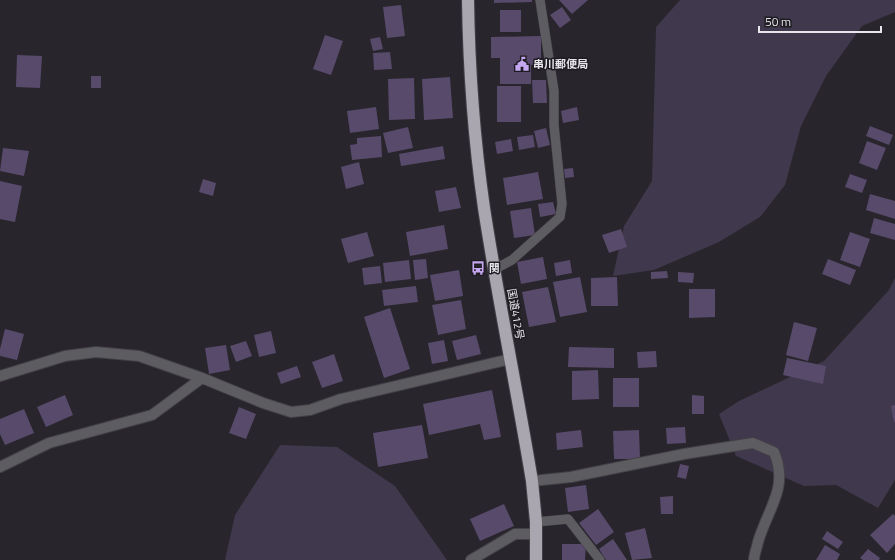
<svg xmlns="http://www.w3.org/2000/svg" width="895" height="560" font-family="'Titillium Web','Noto Sans JP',sans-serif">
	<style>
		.green { fill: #40384c }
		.building { fill: #584a6b }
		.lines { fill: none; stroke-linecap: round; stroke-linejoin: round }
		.lane-casing { stroke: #434047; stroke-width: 10 }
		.street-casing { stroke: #434047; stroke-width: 12 }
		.highway-casing { stroke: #434047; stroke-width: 14 }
		.lane { stroke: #5d5c60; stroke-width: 9 }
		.street { stroke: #5d5c60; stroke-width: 10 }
		.highway { stroke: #a9a6af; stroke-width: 12 }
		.labels { text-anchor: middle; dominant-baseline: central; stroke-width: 3; stroke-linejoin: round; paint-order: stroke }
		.poi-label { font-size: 11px; font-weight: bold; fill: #e7e6ea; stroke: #1e1c22; text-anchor: start }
		.street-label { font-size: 11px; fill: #e7e6ea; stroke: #1e1c22 }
	</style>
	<rect width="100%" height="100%" fill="#28252c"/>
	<path class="green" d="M680,0H895V12L862,26L826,76L801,126L785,185L760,217L719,242L654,270L613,276L624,226L652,181L656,27Z
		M895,278V480L878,508L836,485L804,486L736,456L719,414L739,401L824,361L889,290Z
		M280,445L337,447L395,486L447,560H225L235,515Z"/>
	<path class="building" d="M494,0H532V2L494,3Z
		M559,0H588L572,14Z
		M401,5L405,36L387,38L383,7Z
		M562,7L571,20L560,28L550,15Z
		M500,10H521V32H500Z
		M325,35L343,41L331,75L313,69Z
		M541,36V65H531V84H500V58H491V37Z
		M380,37L383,49L373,51L370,39Z
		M390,52L392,69L374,70L373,53Z
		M17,55L42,56L40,88L16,87Z
		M91,76H101V88H91Z
		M450,77L453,118L424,120L422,79Z
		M414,78L415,119L389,120L388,79Z
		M532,80H546L547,103H533Z
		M497,86H521V122H497Z
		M376,107L379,129L350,133L347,111Z
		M577,107L579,120L563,123L561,111Z
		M870,126L893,135L889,145L866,136Z
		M408,127L413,148L388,153L383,133Z
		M546,128L550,145L538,148L534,131Z
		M533,135L535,147L519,150L517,137Z
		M381,136L382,157L352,160L350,145L357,144V138Z
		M511,139L513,151L497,154L495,142Z
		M867,141L886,148L877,170L859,163Z
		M443,146L445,159L401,166L399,154Z
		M3,148L29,151L24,176L0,171Z
		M359,162L364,184L346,189L341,167Z
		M573,168L574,177L565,178L564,169Z
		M538,172L543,199L507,205L503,178Z
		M850,174L867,180L862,193L845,187Z
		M203,179L216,183L213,196L199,192Z
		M0,181L22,186L15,222L0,219Z
		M456,187L461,208L439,212L435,191Z
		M870,194L895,201V219L866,210Z
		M553,202L556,214L540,217L538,204Z
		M531,208L535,235L514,238L510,211Z
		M874,218L895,224V240L870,233Z
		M444,225L448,249L410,256L406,232Z
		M621,229L627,247L609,253L602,235Z
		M367,232L374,256L348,263L341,239Z
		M850,232L870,239L860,267L840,260Z
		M543,257L547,279L521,284L517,262Z
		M426,259L428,278L415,280L413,260Z
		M828,259L856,270L850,285L822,274Z
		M409,260L411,279L385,282L383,263Z
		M570,260L572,273L556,276L554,263Z
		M380,266L382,283L364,285L362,268Z
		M459,270L463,296L435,301L430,275Z
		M667,271L668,278L651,279V272Z
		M678,272L694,273L693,283L678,282Z
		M580,277L587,312L560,317L553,282Z
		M617,277L618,306H591V278Z
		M416,286L418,302L384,306L382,290Z
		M548,287L556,322L529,327L522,292Z
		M689,289H715V317L689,318Z
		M461,300L466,329L438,335L432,305Z
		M390,308L410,369L384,378L364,317Z
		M794,322L817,328L808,361L786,355Z
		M5,329L24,334L17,360L0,356V349Z
		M271,331L276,353L259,357L254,335Z
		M476,335L481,354L457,360L452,341Z
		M444,340L448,361L432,364L428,343Z
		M246,341L252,356L236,362L230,346Z
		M226,345L230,370L209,374L205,348Z
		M569,347L614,348V368L568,367Z
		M656,351L657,367L638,368L637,352Z
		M334,354L343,381L322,388L312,362Z
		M787,358L826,366L823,384L783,375Z
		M297,366L301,377L281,384L277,373Z
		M598,370L599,399L572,400V371Z
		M613,378H639V407H613Z
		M492,390L501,437L484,440L480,424L429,435L423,404Z
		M65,395L73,415L46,427L37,407Z
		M692,395L704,396V414H692Z
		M895,405V422H894L891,406Z
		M239,407L256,414L246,439L229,433Z
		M24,409L34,433L5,445L0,434V419Z
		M422,425L428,458L378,467L373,433Z
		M685,427L686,443L667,444L666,428Z
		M581,430L583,447L557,450L556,433Z
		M639,430L640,459H614L613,431Z
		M680,464L689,466L686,479L677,477Z
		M586,485L589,509L568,512L565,488Z
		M673,496V514H661L660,497Z
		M504,504L514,526L480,541L470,519Z
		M598,509L614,532L596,545L579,523Z
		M893,514L895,516V544L887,553L870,535Z
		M645,528L652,558L632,560L625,533Z
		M827,531L843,542L838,549L822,539Z
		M613,539L627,560H606L599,549Z
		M562,544H586L585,560H562Z
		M825,545L840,554L837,560H816Z
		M868,549L880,558L879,560H863L860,558Z"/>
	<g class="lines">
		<defs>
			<path id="lane" d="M495,269L512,260L560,217L562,204L554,125V91L540,0
				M536,522L568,519L600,560"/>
			<path id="street" d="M0,376L65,356L96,352L139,356L202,378L263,403L291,412L310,410L341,399L510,359
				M0,467L49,443L152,415L202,378
				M532,481L571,477L684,454L753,443L774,452C789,488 768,508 758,542C757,548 754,554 754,560
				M471,560L515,534H537"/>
			<path id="highway" d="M468,0C469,70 474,139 484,208C498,299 517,390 532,481L536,522V560"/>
		</defs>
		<use href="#lane" class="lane-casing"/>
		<use href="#street" class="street-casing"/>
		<use href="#highway" class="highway-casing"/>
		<use href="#lane" class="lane"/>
		<use href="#street" class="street"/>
		<use href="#highway" class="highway"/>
	</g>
	<defs>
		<symbol id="civic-bare" viewBox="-9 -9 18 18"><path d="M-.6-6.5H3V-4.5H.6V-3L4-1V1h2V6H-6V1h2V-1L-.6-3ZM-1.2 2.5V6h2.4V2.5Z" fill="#c5a6f0" stroke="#1e1c22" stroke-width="2.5" paint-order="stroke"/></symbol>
		<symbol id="bus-bare" viewBox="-9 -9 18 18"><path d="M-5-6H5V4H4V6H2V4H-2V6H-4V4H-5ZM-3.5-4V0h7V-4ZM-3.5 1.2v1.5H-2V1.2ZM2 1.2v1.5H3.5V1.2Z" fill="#c5a6f0" stroke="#1e1c22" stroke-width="2.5" paint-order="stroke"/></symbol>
	</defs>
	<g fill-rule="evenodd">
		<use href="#civic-bare" x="512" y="54" width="20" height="20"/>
		<use href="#bus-bare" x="468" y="258" width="20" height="20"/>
	</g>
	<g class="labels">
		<g class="poi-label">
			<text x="533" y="64">串川郵便局</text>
			<text x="489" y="268">関</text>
		</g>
		<g class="street-label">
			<text transform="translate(516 314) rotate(80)">国道412号</text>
		</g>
	</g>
	<path d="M759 26v6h122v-6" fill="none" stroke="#e7e6ea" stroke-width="2"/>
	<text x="765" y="26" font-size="12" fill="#e7e6ea" stroke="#1e1c22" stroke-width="3" paint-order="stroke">50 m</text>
</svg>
